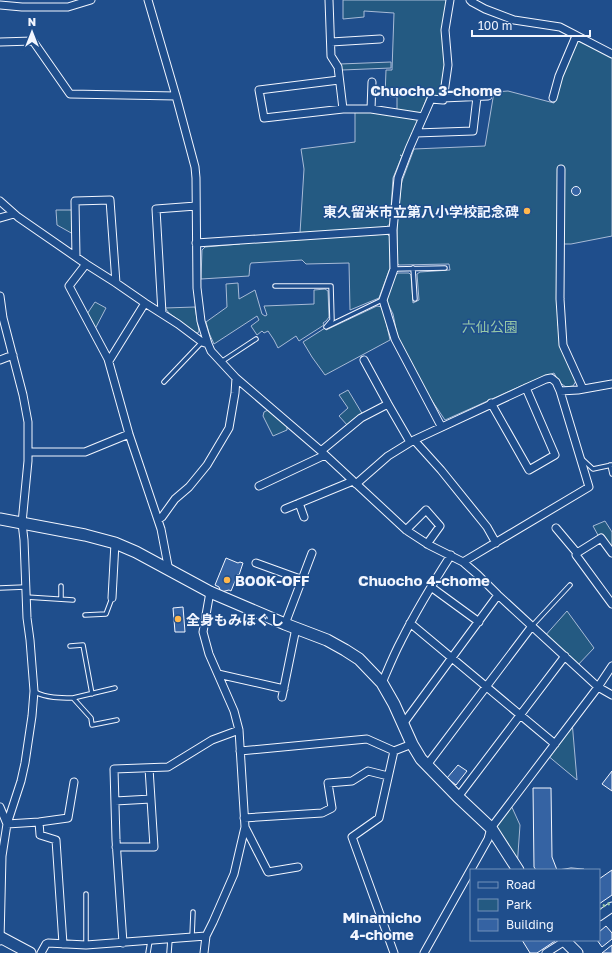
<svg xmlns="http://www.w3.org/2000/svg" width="612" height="953" font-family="'Golos Text','Noto Sans JP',sans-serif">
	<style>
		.green { fill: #245a82; stroke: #a8bbd7 }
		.building { fill: #3563a3; stroke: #f2f6ff }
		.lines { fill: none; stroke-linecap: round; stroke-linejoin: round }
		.service-casing { stroke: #f2f6ff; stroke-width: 5.5 }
		.minor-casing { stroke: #f2f6ff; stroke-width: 9 }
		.tertiary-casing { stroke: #f2f6ff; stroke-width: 11 }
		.primary-casing { stroke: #f2f6ff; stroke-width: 13 }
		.service { stroke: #1f4e8c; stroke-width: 3.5 }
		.minor { stroke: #1f4e8c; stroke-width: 7 }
		.tertiary { stroke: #1f4e8c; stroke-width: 9 }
		.primary { stroke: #1f4e8c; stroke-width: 11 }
		.hedge { stroke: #97c8a6; stroke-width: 3; stroke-dasharray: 2 3; stroke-linecap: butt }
		.poi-dot { fill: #ffb74d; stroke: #1f4e8c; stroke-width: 1.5 }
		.labels { text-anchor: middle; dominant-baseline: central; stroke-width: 3; stroke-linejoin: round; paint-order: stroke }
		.poi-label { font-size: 14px; font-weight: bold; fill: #f2f6ff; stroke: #1f4e8c; text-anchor: start }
		.park-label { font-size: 14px; fill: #97c8a6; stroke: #1f4e8c }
		.neighbourhood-label { font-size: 15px; font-weight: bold; fill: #f2f6ff; stroke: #1f4e8c }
	</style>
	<rect width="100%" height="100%" fill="#1f4e8c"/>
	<path class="green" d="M343,0H448L446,57L442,96L427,97L421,114L397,110V97L385,96L386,70H392L394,13L364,11V17L343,19Z
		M578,41L612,57V236L571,244H563V167H558V325L576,381L573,386L566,387L559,382L554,373L521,386L445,420L422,386L398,339L393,314L386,300L394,276L398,273H409L411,275L413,303L419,300L417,274L420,272L450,270L449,264L399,265L397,263V224L401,186L402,181L414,149L485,146L494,92L508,91L554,103L562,76Z
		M391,62V68L342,70L340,64Z
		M355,109L417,119L418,121L402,156L400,155L402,156L393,178L390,224L386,227L300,233L304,169L301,149L355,142Z
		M56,210H72L73,234L57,225Z
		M387,234L390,237V268L379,298L350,310L349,263L306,264L302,260L251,263L250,265L249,276L201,279L202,250L205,247L240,244L241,243Z
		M238,283L239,299L255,290L262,314L265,316L267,315L264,306L314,304V290L325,289L328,291L329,317L326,321L323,323L324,325L299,341L296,336L278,348L274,340L268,331L264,333L262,331L257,335L251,326L259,320L257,316L214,344L209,333L206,322L227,307L226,284Z
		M95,302L106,308L95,329L87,314Z
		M377,306L382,307L384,312L390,340L325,375L312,357L303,342L325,328L326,330Z
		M195,307L199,331L198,333H196L169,313L165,308Z
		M348,390L363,415L348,426L339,416L348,408L339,395Z
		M268,410L287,426V430L273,436L263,416L264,412Z
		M605,521L612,532V545L609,546L599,537L593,526Z
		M567,611L594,648L576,667L544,637Z
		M572,721L577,780L547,755Z
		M510,803L520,825L517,868L491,828Z"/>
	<path class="building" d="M571.5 191a4.5 4.5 0 1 1 9 0a4.5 4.5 0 1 1-9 0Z
		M226,558L238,563L240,562L243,563L239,575L238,574L231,591L229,590L221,592L219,587L215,585Z
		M183,607L185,632H175L173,608Z
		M458,765L467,771L456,785L447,778Z
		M612,771V791L602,784Z
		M533,788H551L552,857L557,870H536L534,867Z
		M571,868L584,869V870H558Z
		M612,870V895L599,904V879Z
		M606,926L612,933V939L602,947L597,940H599V932Z
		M522,940H554L555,941L537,953H530Z
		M612,945V953H602Z"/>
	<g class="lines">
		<defs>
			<path id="service" d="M413,268L415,299
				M394,269L445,268
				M275,286H331L332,320L326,327L382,300
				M221,362L256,339
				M164,382L202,342
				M581,458L593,469L612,465
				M610,465L612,474
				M0,588L25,587
				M26,597L73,600
				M61,599V586
				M85,615L106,614L112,598
				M532,626L570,585
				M70,646L83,645L92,694
				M35,692C47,698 60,698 73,698L91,718L92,725L117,720
				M73,698L115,688
				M86,894V945
				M192,937L193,912
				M148,953L150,941
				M169,953L170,939"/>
			<path id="minor" d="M148,0L176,96L195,167L196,178L197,288L201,321L208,344L211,351L236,378L321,451L406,530L429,545L463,562L478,575L498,595L598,687L612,695
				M329,0L331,56L338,67L343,109
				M470,0L472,2L485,9L514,20L560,27L612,54
				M0,5L22,7H68L91,0
				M0,42L33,41L70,94L176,96
				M331,42L380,39
				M339,80L259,90L264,118L343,109H371L423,117
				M443,98L488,96
				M553,98L559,76L576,36
				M371,109L372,82
				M416,133L473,131L477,97
				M561,169L560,299L563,345L583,389
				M0,201L18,217L86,264L69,286L108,359L129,434L161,529L169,571
				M0,218L14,214
				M196,243L393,230
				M76,257L75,201L110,200L116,283
				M86,264L116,283L145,303L178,324L202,342L208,344
				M0,296L3,318L23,395L28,422V461L22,523L24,540L27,618L30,640L34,691L32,716L25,763L21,781L7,824L2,856L0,941
				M162,313L156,209L196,206
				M0,360L13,355
				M364,360L388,404L410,442
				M109,361L145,303
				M491,403L529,470L555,455L526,388
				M441,426L395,339L383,300L394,269L393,230L398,178L409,149L431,99L443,100L448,65L445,30L450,0
				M414,440L441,470L487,527L496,543
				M321,451L361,418L388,404
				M28,452H85L129,434
				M356,484L388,456L414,440L526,388L546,379L551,378L556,382L560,391L578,390L612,384
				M259,486L325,455
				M299,503L304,517
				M285,509L353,481
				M158,520L162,517L175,499L189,487L207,465L229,428L235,393L236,378
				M556,528L577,553L576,555L612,604
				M406,530L426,510L440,526L427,544
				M577,553L601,538L612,553
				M463,562L589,487L560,391
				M256,563L303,580
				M431,587L479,622
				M112,598L115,543
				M410,623L555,744
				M285,624L312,553
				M218,674L284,689
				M382,683C388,669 394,654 401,641C416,611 433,583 451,555
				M282,697L296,628
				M403,724L498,595
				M240,751L367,739L394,751
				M427,765L532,626
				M458,797L565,656
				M115,801L151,799
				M0,807L7,824
				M244,818L322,813L332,808L328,783L352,781L368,771L388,776
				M39,822L40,835L56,840L63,944
				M7,824L39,822L68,818L74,782
				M245,827L268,872L298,867
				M116,847H154L149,768
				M123,943L116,840L114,769L168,767L212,740L239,730
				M41,953L46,944L48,943L86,945L206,936
				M204,953L206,936L213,922L234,874L245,827L239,730L234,711L209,654L203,632L210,592
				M394,953L352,837L379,818L394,751L412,744
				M424,953L488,839L491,828L598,687L612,666
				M546,953L565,941"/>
			<path id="tertiary" d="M599,916L612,907"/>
			<path id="primary" d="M0,519L85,535L115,543L136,552L210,592L285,624L327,640L345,650L359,659L382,683L394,704L412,744L421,759L458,797L491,828L518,870
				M0,937L30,953
				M564,940L577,953"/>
		</defs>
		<use href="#service" class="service-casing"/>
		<use href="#minor" class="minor-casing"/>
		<use href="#tertiary" class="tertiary-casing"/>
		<use href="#primary" class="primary-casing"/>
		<use href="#service" class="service"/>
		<use href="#minor" class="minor"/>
		<use href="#tertiary" class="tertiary"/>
		<use href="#primary" class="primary"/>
		<path class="hedge" d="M599,909L605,905L611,903"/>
	</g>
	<g class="poi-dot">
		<circle cx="527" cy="211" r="4"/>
		<circle cx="227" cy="580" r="4"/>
		<circle cx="178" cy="619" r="4"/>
	</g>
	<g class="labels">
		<g class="poi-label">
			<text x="519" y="211" text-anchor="end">東久留米市立第八小学校記念碑</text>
			<text x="235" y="580">BOOK-OFF</text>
			<text x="186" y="619">全身もみほぐし</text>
		</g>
		<g class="park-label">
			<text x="490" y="326">六仙公園</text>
		</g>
		<g class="neighbourhood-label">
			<text x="436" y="90">Chuocho 3-chome</text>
			<text x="424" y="580">Chuocho 4-chome</text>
			<text x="382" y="917">Minamicho<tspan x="382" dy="17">4-chome</tspan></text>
		</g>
	</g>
	<rect x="470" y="869" width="130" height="72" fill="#1f4e8c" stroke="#7391ba"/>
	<rect x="478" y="882" width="20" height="6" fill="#1f4e8c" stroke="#7391ba"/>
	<text x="506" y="889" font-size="12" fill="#f2f6ff">Road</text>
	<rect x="478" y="899" width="20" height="12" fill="#245a82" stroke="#7391ba"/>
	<text x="506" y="909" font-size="12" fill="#f2f6ff">Park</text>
	<rect x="478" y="919" width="20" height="12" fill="#3563a3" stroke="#7391ba"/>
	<text x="506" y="929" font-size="12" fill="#f2f6ff">Building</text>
	<g transform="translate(32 32)" stroke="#1f4e8c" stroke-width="3" paint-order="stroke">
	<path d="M0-3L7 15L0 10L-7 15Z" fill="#f2f6ff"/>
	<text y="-6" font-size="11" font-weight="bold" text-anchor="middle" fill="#f2f6ff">N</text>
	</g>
	<path d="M472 30v6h118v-6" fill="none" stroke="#f2f6ff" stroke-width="2"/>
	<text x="478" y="30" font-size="12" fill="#f2f6ff" stroke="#1f4e8c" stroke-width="3" paint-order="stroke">100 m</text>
</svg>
